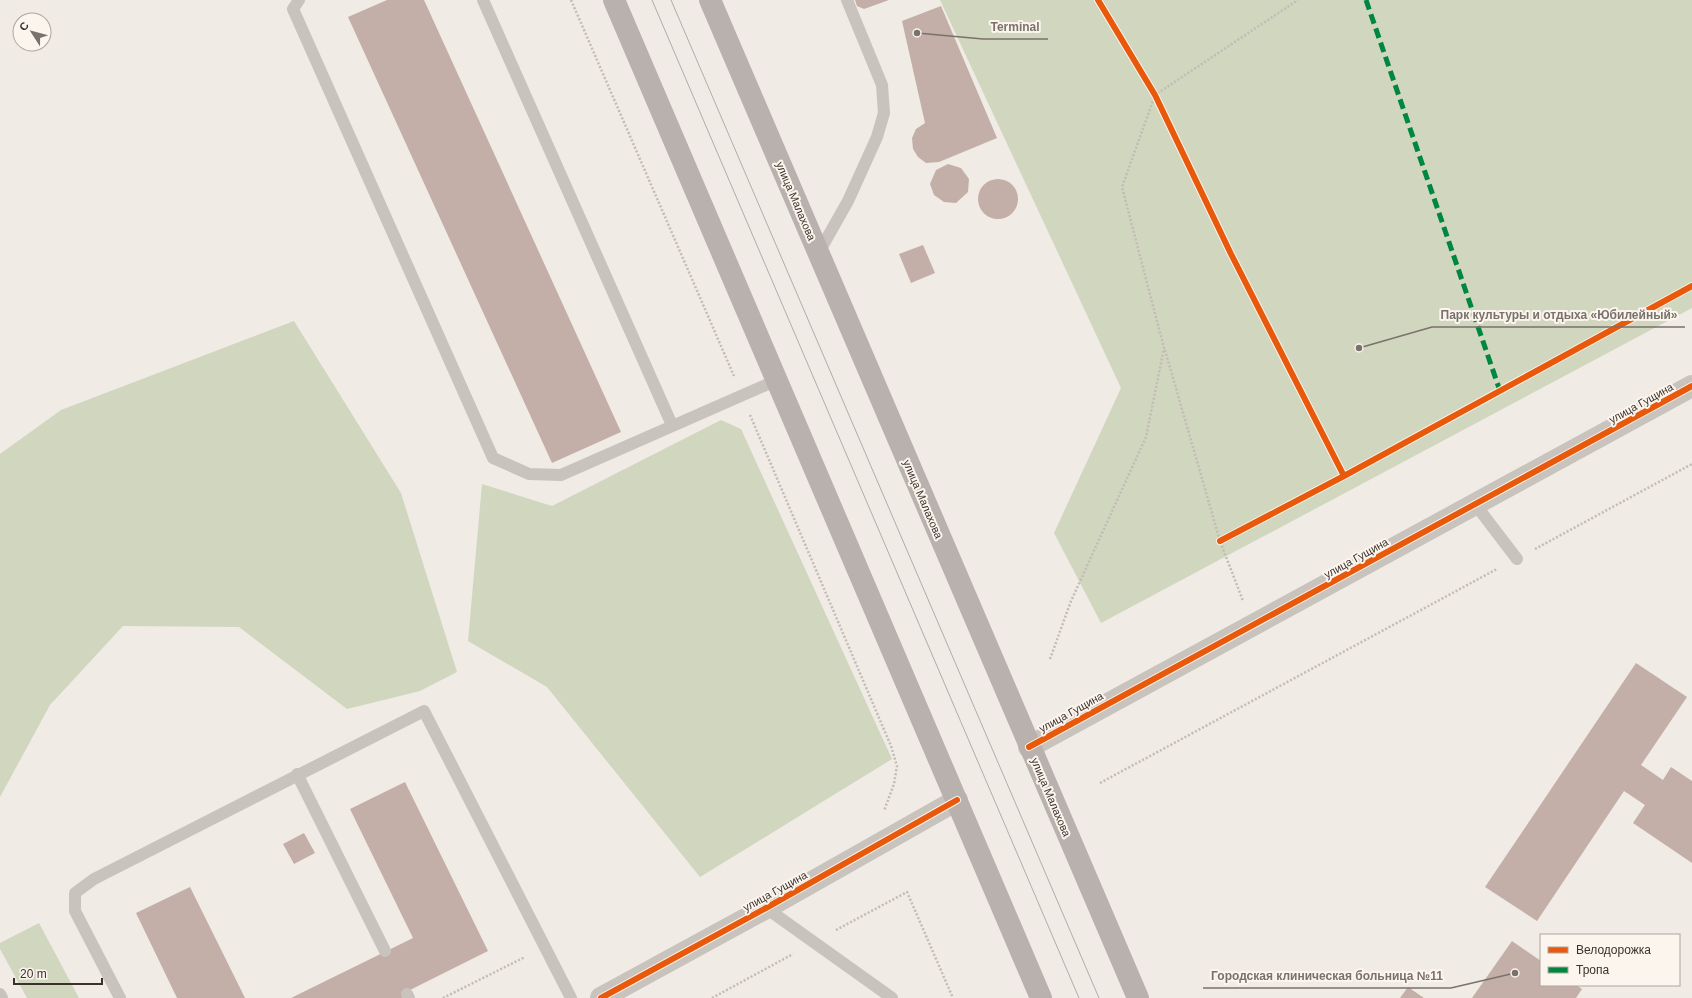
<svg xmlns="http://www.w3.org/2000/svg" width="1692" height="998" font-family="Arial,sans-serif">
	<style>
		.green { fill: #d1d6bf }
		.building { fill: #c3afa7 }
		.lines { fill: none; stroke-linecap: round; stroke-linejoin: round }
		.path { stroke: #c2bbb6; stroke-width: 2.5; stroke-dasharray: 2 2; stroke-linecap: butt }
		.lane { stroke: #c9c3be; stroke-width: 12 }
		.street { stroke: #c9c3be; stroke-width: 22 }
		.primary { stroke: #b8b1ad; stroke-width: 22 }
		.tram { stroke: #b1aca8; stroke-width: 1 }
		.quiet { stroke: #00873e; stroke-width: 5; stroke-dasharray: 10 5; stroke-linecap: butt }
		.cycleway-casing { stroke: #fbf5ee; stroke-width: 8 }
		.cycleway { stroke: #e8590c; stroke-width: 6 }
		.labels { text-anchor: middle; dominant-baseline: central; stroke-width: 4; stroke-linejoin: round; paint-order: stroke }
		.street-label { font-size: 11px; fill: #3b302b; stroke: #fbf5ee }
		.leader { fill: none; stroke: #7a716c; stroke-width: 1.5 }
		.callout-dot { fill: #7a716c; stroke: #fbf5ee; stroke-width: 1.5 }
		.callout-label { font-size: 12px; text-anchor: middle; font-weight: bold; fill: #7a716c; stroke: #fbf5ee; stroke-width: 4; stroke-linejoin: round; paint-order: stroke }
	</style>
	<rect width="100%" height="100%" fill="#f0ebe5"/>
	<path class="green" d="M940,0H1692V308L1101,623L1054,533L1121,388Z
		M294,321L401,493L457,672L420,691L347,709L239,627L123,626L50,705L0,797V454L61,410Z
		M721,420L741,429L892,759L700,877L547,687L468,641L482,484L552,506Z
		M39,923L79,998H27L0,949V943Z"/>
	<path class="building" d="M387,0H424L621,432L552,463L348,17Z
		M855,0H889L864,9L857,6Z
		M941,6L997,138L939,162L926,163L918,157L913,149L912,138L916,129L925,123L902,21Z
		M948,164L961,168L969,179L968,192L956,203L944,202L934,195L930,184L936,170Z
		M978 199a20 20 0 1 1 40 0a20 20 0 1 1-40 0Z
		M923,245L935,273L911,283L899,254Z
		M1636,663L1687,697L1641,765L1663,780L1671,767L1692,781V863L1633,823L1645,805L1624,791L1537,921L1485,887Z
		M405,782L488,951L412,989L402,998H291L413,938L350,809Z
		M304,833L315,853L294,864L283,844Z
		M190,887L245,998H177L136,913Z
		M1512,941L1541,961V985H1576L1582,989L1576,998H1472Z
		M1408,987L1424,998H1400Z"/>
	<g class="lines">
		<path class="path" d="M571,0L734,376
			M1165,350L1220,541L1243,601
			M750,415L891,746L897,766L894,784L884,811
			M1535,549L1692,464
			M1050,659L1071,601L1146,437L1164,348L1122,187L1155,95L1298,0
			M1100,783L1497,569
			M836,930L907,892L953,998
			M443,998L525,957
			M712,998L793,954"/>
		<path class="lane" d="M299,0L293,9L493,458L529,474L561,475L777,380
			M483,0L672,425
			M818,254L848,201L877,137L884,113L882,85L847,0
			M1475,504L1517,559
			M297,774L385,951
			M766,908L892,998
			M0,994L2,998
			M407,994L409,998
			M120,998L75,911V893L94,879L424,711L571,998"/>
		<path class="street" d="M1029,747L1692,386
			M601,998L766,908L957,800"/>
		<path class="primary" d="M614,0L1041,998
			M710,0L1138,998"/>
		<path class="tram" d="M652,0L1079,998
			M671,0L1099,998"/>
		<path class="quiet" d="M1366,0L1500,391"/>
		<defs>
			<path id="cycleway" d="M1098,0L1155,95L1231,254L1344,476
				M1220,541L1344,476L1692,286
				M1029,747L1692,386
				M601,998L766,908L957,800"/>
		</defs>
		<use href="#cycleway" class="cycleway-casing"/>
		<use href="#cycleway" class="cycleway"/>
	</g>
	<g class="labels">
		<g class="street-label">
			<text transform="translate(796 201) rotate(67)">улица Малахова</text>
			<text transform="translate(1641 403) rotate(-29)">улица Гущина</text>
			<text transform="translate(923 499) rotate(67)">улица Малахова</text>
			<text transform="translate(1356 558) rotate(-29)">улица Гущина</text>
			<text transform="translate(1071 712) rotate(-29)">улица Гущина</text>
			<text transform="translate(1051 797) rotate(67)">улица Малахова</text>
			<text transform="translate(775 891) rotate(-29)">улица Гущина</text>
		</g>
	</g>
	<path class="leader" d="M917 33L983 39H1048M1359 348L1432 327H1685M1515 973L1451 988H1203"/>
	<g class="callout-dot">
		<circle cx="917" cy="33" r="4"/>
		<circle cx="1359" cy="348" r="4"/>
		<circle cx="1515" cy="973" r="4"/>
	</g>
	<g class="callout-label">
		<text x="1015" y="31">Terminal</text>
		<text x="1559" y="319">Парк культуры и отдыха «Юбилейный»</text>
		<text x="1327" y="980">Городская клиническая больница №11</text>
	</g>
	<rect x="1540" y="934" width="140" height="52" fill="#fbf5ee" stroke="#aea6a0"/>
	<rect x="1548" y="947" width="20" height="6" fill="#e8590c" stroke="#aea6a0"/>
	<text x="1576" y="954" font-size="12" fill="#3b302b">Велодорожка</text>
	<rect x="1548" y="967" width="20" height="6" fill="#00873e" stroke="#aea6a0"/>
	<text x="1576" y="974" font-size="12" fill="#3b302b">Тропа</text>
	<g transform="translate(32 32) rotate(306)"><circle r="19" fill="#fbf5ee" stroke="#aea6a0"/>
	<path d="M0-3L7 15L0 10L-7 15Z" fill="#7a716c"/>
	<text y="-6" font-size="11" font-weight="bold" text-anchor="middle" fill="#3b302b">С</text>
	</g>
	<path d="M14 978v6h88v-6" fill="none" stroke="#3b302b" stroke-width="2"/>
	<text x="20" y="978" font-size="12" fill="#3b302b" stroke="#fbf5ee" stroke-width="3" paint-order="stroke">20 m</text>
</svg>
